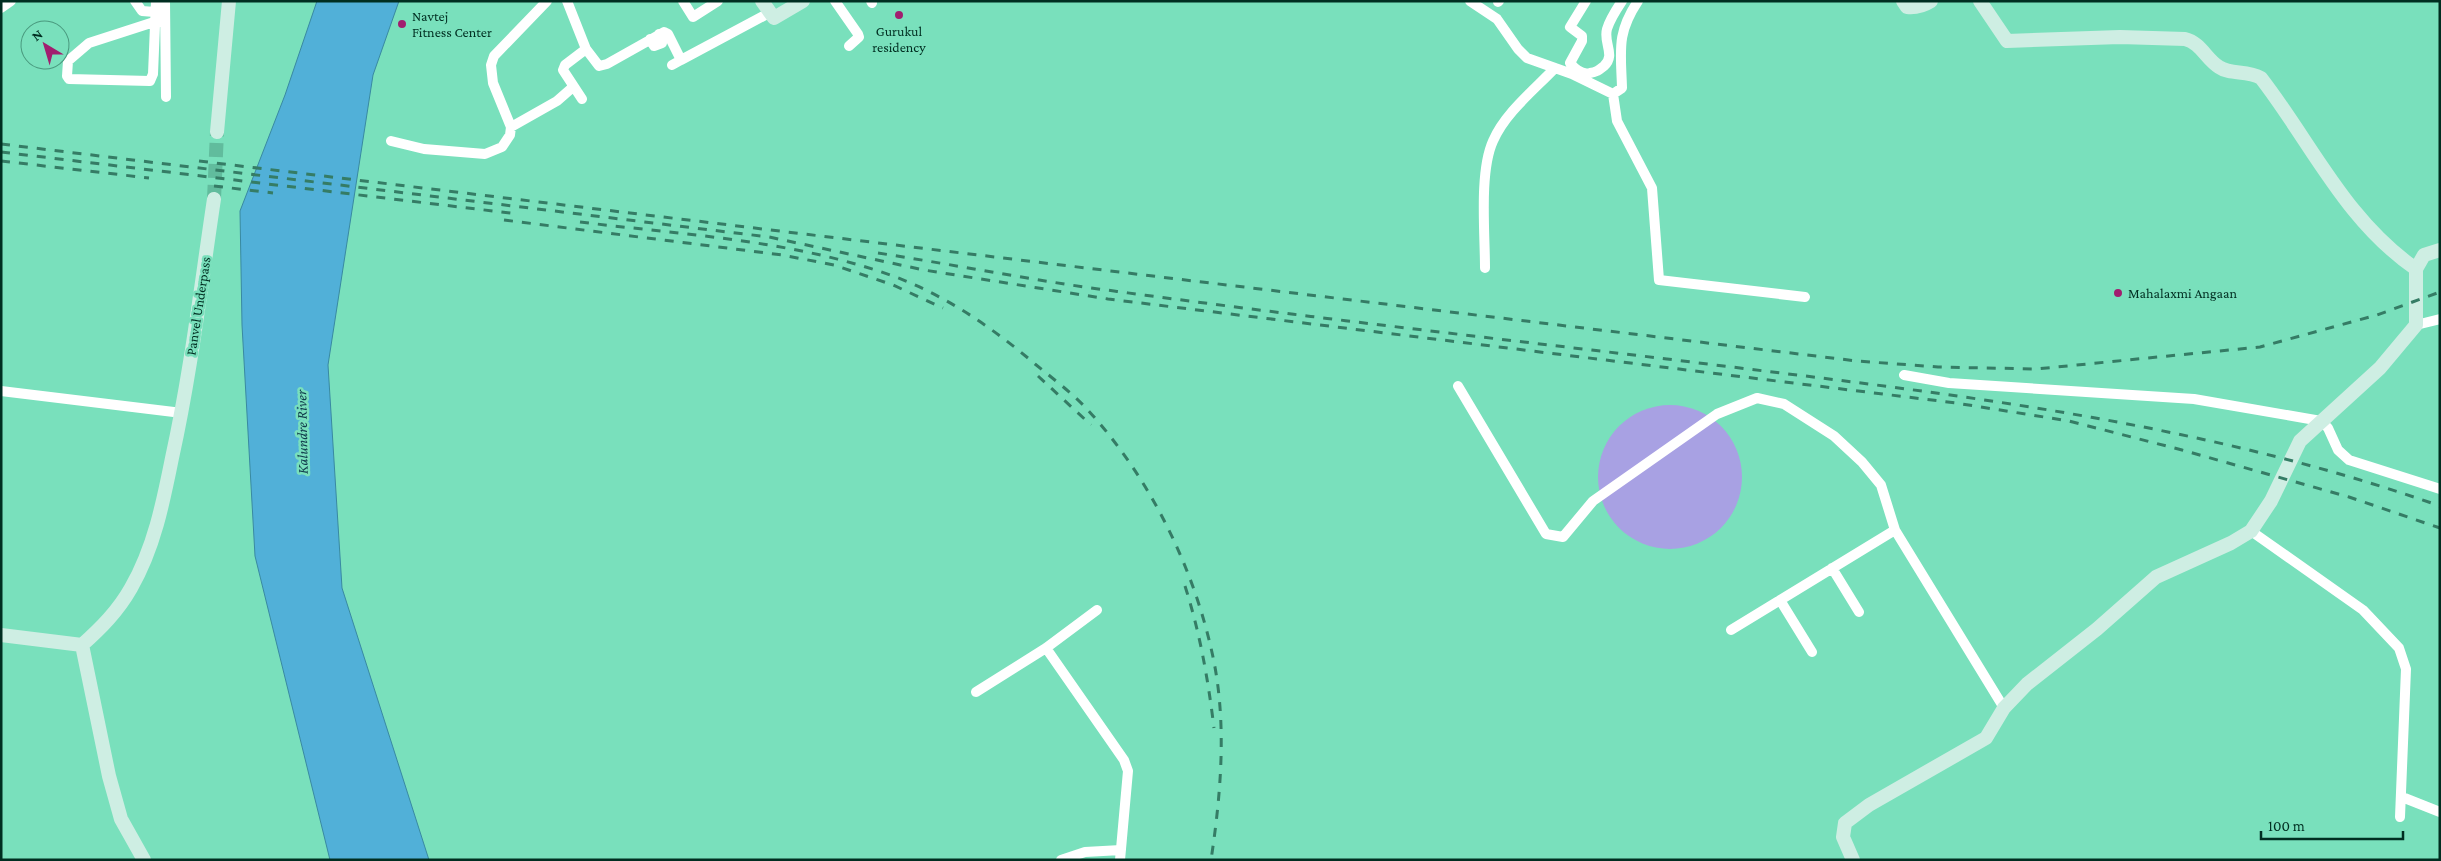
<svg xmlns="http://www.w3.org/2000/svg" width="2441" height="861" font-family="'Crimson Pro',serif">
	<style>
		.green { fill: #a8a1e3 }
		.water { fill: #51b0d8; stroke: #3989a1 }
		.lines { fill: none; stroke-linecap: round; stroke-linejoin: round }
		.secondary-tunnel { stroke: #61bc9d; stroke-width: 14; stroke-dasharray: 14 7; stroke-linecap: butt }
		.street { stroke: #fff; stroke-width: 10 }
		.secondary { stroke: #ceeee3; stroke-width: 14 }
		.rail { stroke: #357c65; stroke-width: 3; stroke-dasharray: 9 9; stroke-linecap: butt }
		.poi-dot { fill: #a11e6f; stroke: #79e0bc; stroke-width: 2 }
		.labels { text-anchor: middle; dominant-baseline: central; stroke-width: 5; stroke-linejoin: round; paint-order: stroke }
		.poi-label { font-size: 14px; fill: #002e21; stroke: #79e0bc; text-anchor: start }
		.street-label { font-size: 14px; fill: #002e21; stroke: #79e0bc }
		.water-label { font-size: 15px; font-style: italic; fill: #113b4c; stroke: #79e0bc }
	</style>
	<rect width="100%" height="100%" fill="#79e0bc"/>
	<path class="green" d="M1598 477a72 72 0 1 1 144 0a72 72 0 1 1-144 0Z"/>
	<path class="water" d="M317,1H399L373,75L328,365L342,588L429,860H330L255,556L242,325L240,211L285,95Z"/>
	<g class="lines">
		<path class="secondary-tunnel" d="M214,199L217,132"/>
		<path class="street" d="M135,1L142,11L155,12
			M156,1L153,74L150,81L69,79L67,76L68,61L89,43L154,22H165
			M165,1L166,97
			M567,1L586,49L599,66L607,64L664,32L668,34L681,60L769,13
			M683,1L693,17L718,1
			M835,1L858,34L859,37L849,46
			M871,1L872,3
			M1470,1L1497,19L1518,49L1527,58L1572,74L1613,94L1622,88C1621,51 1616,34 1638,1
			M1586,1L1570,27L1582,36V41L1570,63C1575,69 1582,75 1590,73C1597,72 1599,70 1604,66C1616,55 1603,43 1607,29C1610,19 1616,10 1622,1
			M1498,2L1499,1
			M1,8L11,1
			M650,39L654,46L662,43L659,34
			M672,65L681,60
			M1613,94L1617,121L1652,188L1659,280L1805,297
			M582,99L563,70L565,65L586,49
			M511,127L557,101L573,87
			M391,141L424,149L485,154L502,147L510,135L511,127L493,83L491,65L494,56L547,1
			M1485,268C1485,233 1479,172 1493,141C1505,113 1534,90 1555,68
			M2416,325L2440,319
			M1904,375L1949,383L2194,399L2321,421L2328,428L2338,450L2349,460L2440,489
			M1458,386L1546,534L1563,537L1593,501L1717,414L1757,398L1784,404L1834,436L1862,462L1881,485L1895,530L2004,708
			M1,391L182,413
			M2251,531L2363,610L2399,648L2406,669L2400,817
			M1832,568L1859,612
			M1780,600L1812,652
			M1731,630L1895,530
			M1046,648L1124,760L1128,771L1120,860
			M976,692L1046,648L1097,610
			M2402,797L2440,812
			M1061,860L1085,852L1121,850"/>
		<path class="secondary" d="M762,1L774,18L803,1
			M1903,1L1907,7C1916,8 1923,6 1931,1
			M1980,1L2007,41L2120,37L2185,39C2201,43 2206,59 2219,67C2230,75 2247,70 2261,78C2312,144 2345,220 2416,269
			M217,132L229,1
			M1,635L82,645C101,628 118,611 131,588C154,548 163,503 172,458C191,372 201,285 214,199
			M82,645L109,776L121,819L144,860
			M1853,860L1843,837L1845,823L1869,805L1986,738L2004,708L2027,684L2097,629L2156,577L2231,543L2251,531L2271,501L2300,441L2380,368L2416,325V269L2424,255L2440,250"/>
		<path class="rail" d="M1,144L769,237L924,270L1108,299L1956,403L2069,421L2182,450L2349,497L2440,528
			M1,152L518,214
			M1,161L149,178
			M199,161L1857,361L1938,367L2036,369L2260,347L2377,315L2440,292
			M214,186L273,193
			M504,220L782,255L834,265L893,285L943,308
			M580,222C685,235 793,240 893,276C945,295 993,328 1035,364C1052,378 1071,392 1086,408C1149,476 1194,567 1213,657C1227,723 1221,794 1211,860
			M878,253C957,265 1035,281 1114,291C1298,316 1483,337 1667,359C1931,392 2187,417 2440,506
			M1038,376L1091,425
			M1185,586C1200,633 1208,679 1214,728"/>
	</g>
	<g class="poi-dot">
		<circle cx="899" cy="15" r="5"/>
		<circle cx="402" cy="24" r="5"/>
		<circle cx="2118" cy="293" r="5"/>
	</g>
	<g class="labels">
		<g class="poi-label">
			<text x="412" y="16">Navtej<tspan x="412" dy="16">Fitness Center</tspan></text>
			<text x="899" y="31" text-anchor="middle">Gurukul<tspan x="899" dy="16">residency</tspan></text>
			<text x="2128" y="293">Mahalaxmi Angaan</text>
		</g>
		<g class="street-label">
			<text transform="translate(198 306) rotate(-81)">Panvel Underpass</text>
		</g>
		<g class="water-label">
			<text transform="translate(302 432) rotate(-91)">Kalundre River</text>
		</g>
	</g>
	<rect width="2441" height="861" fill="none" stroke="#002e21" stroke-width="5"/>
	<g transform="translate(45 45) rotate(322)"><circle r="24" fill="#79e0bc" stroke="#49997e"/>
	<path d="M0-4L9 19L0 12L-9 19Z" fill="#a11e6f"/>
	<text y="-8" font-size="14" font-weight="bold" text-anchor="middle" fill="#002e21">N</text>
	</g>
	<path d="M2261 831v8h142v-8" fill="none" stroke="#002e21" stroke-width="2.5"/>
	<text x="2268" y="831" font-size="15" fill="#002e21" stroke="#79e0bc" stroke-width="4" paint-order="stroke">100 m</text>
</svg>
